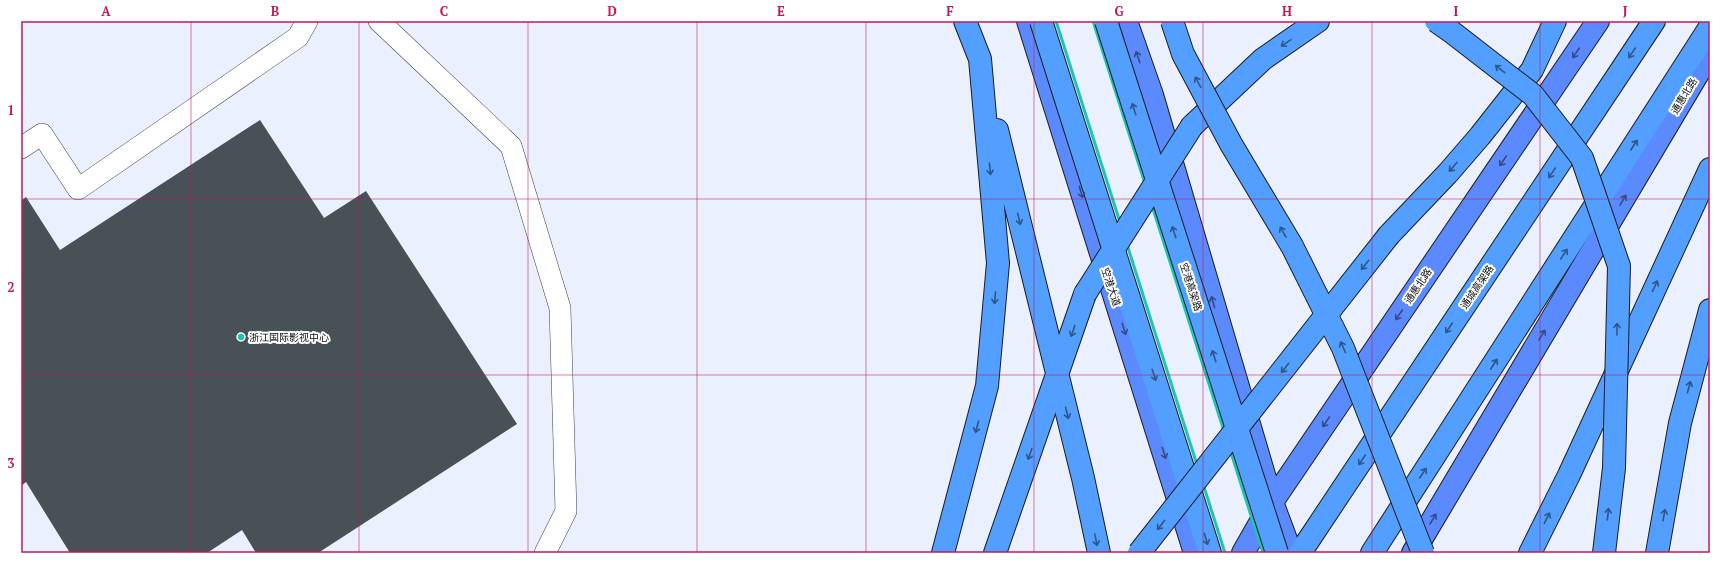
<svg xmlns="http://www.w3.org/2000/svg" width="1731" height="574" font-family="'PT Serif','Noto Sans SC',serif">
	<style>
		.building { fill: #485156 }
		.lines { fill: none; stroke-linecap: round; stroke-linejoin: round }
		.minor-casing { stroke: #3f3f3f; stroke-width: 22 }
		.primary-casing { stroke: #1d1d1d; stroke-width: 24 }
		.trunk-casing { stroke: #1d1d1d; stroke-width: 24 }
		.minor { stroke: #fff; stroke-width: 21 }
		.primary { stroke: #5b8aff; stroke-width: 22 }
		.trunk { stroke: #529fff; stroke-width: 22 }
		.rail { stroke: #1bc6b6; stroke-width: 3 }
		.trunk-bridge-casing { stroke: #1d1d1d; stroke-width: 24; stroke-linecap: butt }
		.trunk-bridge { stroke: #529fff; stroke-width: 22 }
		.oneway { stroke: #2f5686 }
		.oneway2 { stroke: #344b86 }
		.grid { fill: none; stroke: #c2185b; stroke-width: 1; stroke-opacity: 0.55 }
		.poi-dot { fill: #1bc6b6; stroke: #fff; stroke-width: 1.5 }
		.labels { text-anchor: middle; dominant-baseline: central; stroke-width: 4; stroke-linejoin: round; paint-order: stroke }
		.street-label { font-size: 10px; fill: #0c0c0c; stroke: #fff }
		.poi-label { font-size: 10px; fill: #0c0c0c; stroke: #fff; text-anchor: start }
		.neatline { fill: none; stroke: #c2185b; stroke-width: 1.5 }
		.grid-label { font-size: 13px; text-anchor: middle; font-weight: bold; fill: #c2185b }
	</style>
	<rect width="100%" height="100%" fill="#ebf0ff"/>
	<path class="building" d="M260,120L324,218L366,191L517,424L318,553H256L242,530L207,553H70L26,482L21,486V201L26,197L60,250Z"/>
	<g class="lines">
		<defs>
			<path id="minor" d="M379,21L511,146L560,308L566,511L545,553
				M21,148L42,134L78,189L298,37L307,21"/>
			<path id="primary" d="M1028,21L1195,553
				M1126,21L1152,95L1272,502L1291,553
				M1243,553L1272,502L1598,21
				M1413,553L1710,53"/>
			<path id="trunk" d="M1192,126L1263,59L1318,21
				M997,130L1083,478L1099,553
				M1389,235L1448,173L1480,136L1532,70L1555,21
				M1129,298L1210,553
				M943,553L987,386L998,263L980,59L965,21
				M995,553L1085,294
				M1300,553L1654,21
				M1372,553L1710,27
				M1530,553L1569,475L1710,169
				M1657,553L1680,423L1710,310"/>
		</defs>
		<use href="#minor" class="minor-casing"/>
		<use href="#primary" class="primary-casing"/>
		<use href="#trunk" class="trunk-casing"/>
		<use href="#minor" class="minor"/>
		<use href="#primary" class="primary"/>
		<use href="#trunk" class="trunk"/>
		<path class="rail" d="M1056,21L1225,553
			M1093,21L1263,553"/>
		<defs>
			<path id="trunk-bridge" d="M1041,21L1129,298
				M1106,21L1277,553
				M1172,21L1183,54L1231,144L1292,246L1343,348L1423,553
				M1436,21L1453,33L1533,95L1582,158L1619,266L1614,468L1604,553
				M1085,294L1192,126
				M1139,553L1389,235"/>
		</defs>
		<use href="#trunk-bridge" class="trunk-bridge-casing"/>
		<use href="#trunk-bridge" class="trunk-bridge"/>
	</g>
	<defs><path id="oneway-shaft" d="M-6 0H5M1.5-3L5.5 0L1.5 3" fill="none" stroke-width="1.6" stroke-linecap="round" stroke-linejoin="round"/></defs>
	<g class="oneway">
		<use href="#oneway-shaft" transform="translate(1286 43) rotate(146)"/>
		<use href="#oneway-shaft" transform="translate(1632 53) rotate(124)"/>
		<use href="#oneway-shaft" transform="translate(1500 69) rotate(-142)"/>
		<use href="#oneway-shaft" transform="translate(1198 82) rotate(-118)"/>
		<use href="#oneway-shaft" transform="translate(1134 109) rotate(-108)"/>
		<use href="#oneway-shaft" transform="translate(1634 145) rotate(-57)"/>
		<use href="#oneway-shaft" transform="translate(1453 167) rotate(131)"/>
		<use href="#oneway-shaft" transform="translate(990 169) rotate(85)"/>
		<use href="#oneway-shaft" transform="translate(1552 173) rotate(124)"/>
		<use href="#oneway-shaft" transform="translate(1019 219) rotate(76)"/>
		<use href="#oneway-shaft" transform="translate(1174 232) rotate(-108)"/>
		<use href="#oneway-shaft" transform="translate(1283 232) rotate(-120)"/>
		<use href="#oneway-shaft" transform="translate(1564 254) rotate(-57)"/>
		<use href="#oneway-shaft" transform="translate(1365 265) rotate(128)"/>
		<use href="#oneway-shaft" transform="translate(1655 286) rotate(-65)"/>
		<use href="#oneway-shaft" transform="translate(995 298) rotate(95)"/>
		<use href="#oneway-shaft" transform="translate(1449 328) rotate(124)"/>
		<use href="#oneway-shaft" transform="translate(1617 329) rotate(-89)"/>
		<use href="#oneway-shaft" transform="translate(1073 331) rotate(109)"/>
		<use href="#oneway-shaft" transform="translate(1343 347) rotate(-114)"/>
		<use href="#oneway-shaft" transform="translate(1214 356) rotate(-108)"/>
		<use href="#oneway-shaft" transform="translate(1494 364) rotate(-57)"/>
		<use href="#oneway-shaft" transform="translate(1285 368) rotate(128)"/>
		<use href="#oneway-shaft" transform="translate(1154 375) rotate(72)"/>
		<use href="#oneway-shaft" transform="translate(1689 387) rotate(-75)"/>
		<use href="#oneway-shaft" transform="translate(1067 413) rotate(76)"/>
		<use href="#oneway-shaft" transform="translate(977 427) rotate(105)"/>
		<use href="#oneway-shaft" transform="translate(1030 454) rotate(109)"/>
		<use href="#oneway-shaft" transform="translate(1362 460) rotate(124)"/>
		<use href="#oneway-shaft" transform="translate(1423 473) rotate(-57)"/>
		<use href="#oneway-shaft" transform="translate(1608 514) rotate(-83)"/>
		<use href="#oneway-shaft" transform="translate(1664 515) rotate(-80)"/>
		<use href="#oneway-shaft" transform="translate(1547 518) rotate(-63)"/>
		<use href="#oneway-shaft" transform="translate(1161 525) rotate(128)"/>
		<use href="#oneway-shaft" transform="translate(1206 539) rotate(73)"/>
		<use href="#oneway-shaft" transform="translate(1096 540) rotate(78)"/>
	</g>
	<g class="oneway2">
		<use href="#oneway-shaft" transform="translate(1576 53) rotate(124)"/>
		<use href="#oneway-shaft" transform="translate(1138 57) rotate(-109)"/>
		<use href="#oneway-shaft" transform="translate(1503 161) rotate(124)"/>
		<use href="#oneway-shaft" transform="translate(1081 192) rotate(73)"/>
		<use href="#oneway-shaft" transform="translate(1623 200) rotate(-59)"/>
		<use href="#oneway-shaft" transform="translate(1213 302) rotate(-106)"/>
		<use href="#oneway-shaft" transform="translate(1399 315) rotate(124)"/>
		<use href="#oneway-shaft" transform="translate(1124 329) rotate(72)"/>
		<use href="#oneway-shaft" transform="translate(1542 335) rotate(-59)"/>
		<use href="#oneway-shaft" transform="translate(1326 422) rotate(124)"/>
		<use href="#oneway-shaft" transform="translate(1164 453) rotate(72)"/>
		<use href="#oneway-shaft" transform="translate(1433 519) rotate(-59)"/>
	</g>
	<path class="grid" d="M191,21V553M359,21V553M528,21V553M697,21V553M866,21V553M1034,21V553M1203,21V553M1372,21V553M1540,21V553M21,199H1710M21,375H1710"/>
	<circle class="poi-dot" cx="241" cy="337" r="4"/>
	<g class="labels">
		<g class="street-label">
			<text transform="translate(1684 96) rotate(-59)">通惠北路</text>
			<text transform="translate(1418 286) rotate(-56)">通惠北路</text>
			<text transform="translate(1111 287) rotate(72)">空港大道</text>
			<text transform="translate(1191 287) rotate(72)">空港高架路</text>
			<text transform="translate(1477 287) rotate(-56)">通城高架路</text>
		</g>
		<g class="poi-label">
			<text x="249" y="337">浙江国际影视中心</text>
		</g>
	</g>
	<rect width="1731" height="574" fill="none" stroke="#ffffff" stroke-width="44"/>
	<rect x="22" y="22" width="1687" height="530" class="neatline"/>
	<g class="grid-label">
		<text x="106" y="16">A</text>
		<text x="275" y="16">B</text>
		<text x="444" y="16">C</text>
		<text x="612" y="16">D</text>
		<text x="781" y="16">E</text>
		<text x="950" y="16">F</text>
		<text x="1119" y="16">G</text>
		<text x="1287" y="16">H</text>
		<text x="1456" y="16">I</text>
		<text x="1625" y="16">J</text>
		<text x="11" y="115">1</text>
		<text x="11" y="292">2</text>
		<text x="11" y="468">3</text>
	</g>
</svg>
